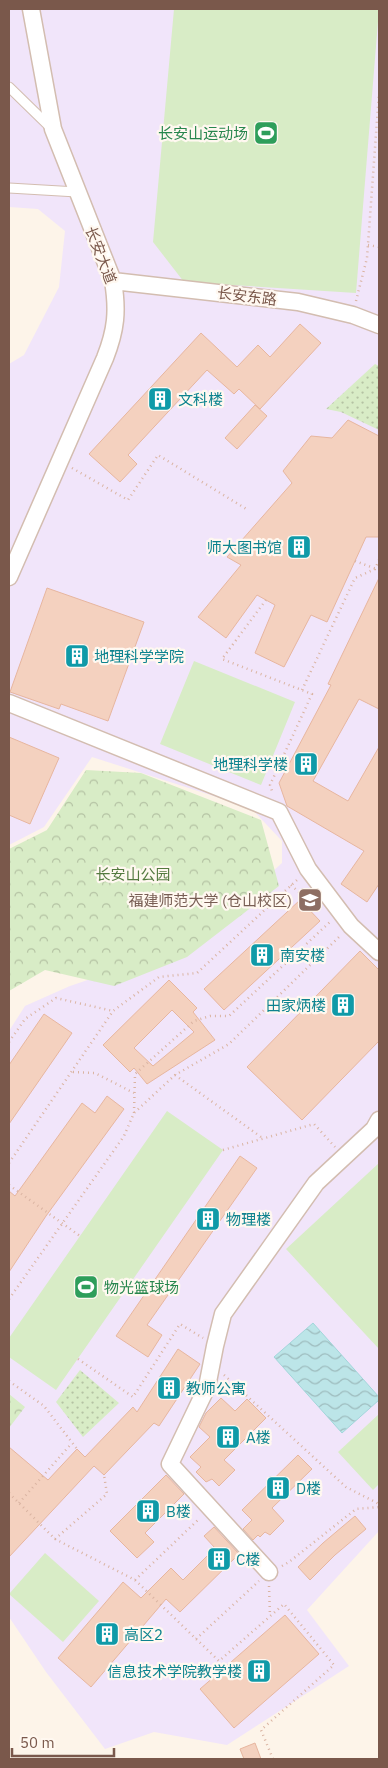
<svg xmlns="http://www.w3.org/2000/svg" width="388" height="1768" font-family="'IBM Plex Sans','Noto Sans SC',sans-serif">
	<style>
		.education { fill: #f1e5fa }
		.grass { fill: url(#grass-dots) }
		.forest { fill: url(#forest-crowns) }
		.pitch { fill: #d8ecc6 }
		.water { fill: url(#water-waves); stroke: #a2d6db }
		.building { fill: #f4d1bf; stroke: #e7b69f; fill-rule: evenodd }
		.lines { fill: none; stroke-linecap: round; stroke-linejoin: round }
		.service-casing { stroke: #d3bdb0; stroke-width: 11 }
		.minor-casing { stroke: #d3bdb0; stroke-width: 19 }
		.path { stroke: #dab4a2; stroke-width: 2.5; stroke-dasharray: 1 4; stroke-linecap: butt }
		.service { stroke: #fff; stroke-width: 9 }
		.minor { stroke: #fff; stroke-width: 16 }
		.labels { text-anchor: middle; dominant-baseline: central; stroke-width: 4.5; stroke-linejoin: round; paint-order: stroke }
		.leisure-label { font-size: 15px; fill: #27864d; stroke: #fff8f0; text-anchor: end }
		.street-label { font-size: 15px; fill: #7a584b; stroke: #fff8f0 }
		.culture-label { font-size: 15px; fill: #0d838f; stroke: #fff8f0; text-anchor: start }
		.park-label { font-size: 15px; fill: #547a3f; stroke: #fff8f0 }
		.education-label { font-size: 15px; fill: #785e54; stroke: #fff8f0; text-anchor: end }
	</style>
	<defs>
		<pattern id="grass-dots" width="8" height="8" patternUnits="userSpaceOnUse" patternTransform="scale(1.25)"><rect width="8" height="8" fill="#d8ecc6"/><path d="M2 2h.1M6 6h.1" fill="none" stroke="#b4c2a3" stroke-width="1.8" stroke-linecap="round"/></pattern>
		<pattern id="forest-crowns" width="20" height="18" patternUnits="userSpaceOnUse" patternTransform="scale(1.25)"><rect width="20" height="18" fill="#d8ecc6"/><path d="M2 6a3 3 0 1 1 6 0M12 15a3 3 0 1 1 6 0" fill="none" stroke="#b4c2a3"/></pattern>
		<pattern id="water-waves" width="16" height="10" patternUnits="userSpaceOnUse" patternTransform="scale(1.25)"><rect width="16" height="10" fill="#bce5e8"/><path d="M0 5q4-4 8 0t8 0" fill="none" stroke="#9ebcbe"/></pattern>
	</defs>
	<rect width="100%" height="100%" fill="#fdf4e9"/>
	<path class="education" d="M9,9H379V1531L307,1610L349,1666L227,1745L154,1732L105,1749L46,1672L9,1617V1031L25,1006L70,986L150,959L200,937L282,863V841L251,808L92,757L44,827L9,845V364L24,355L59,287L65,231L38,209L9,207Z"/>
	<path class="grass" d="M375,364L379,366V430L341,412L326,409Z
		M80,1370L119,1403L83,1437L56,1402Z"/>
	<path class="forest" d="M86,770L141,773L261,820L279,886L187,957L114,986L45,970L9,991V849L47,830Z
		M9,1394L25,1407L9,1428Z"/>
	<path class="pitch" d="M174,9H379L356,293L184,282L153,242Z
		M194,661L295,702L261,785L160,744Z
		M167,1111L223,1150L56,1390L9,1357V1338Z
		M379,1163V1349L286,1249Z
		M379,1414V1484L373,1490L338,1452Z
		M45,1553L99,1601L63,1642L9,1594Z"/>
	<path class="water" d="M313,1323L379,1397V1400L342,1433L274,1357Z"/>
	<path class="building" d="M300,324L321,343L260,409L239,389L234,394L207,370L128,455L137,464L120,482L89,454L201,333L237,367L258,345L270,357Z
		M255,405L267,416L237,449L225,438Z
		M348,420L379,436V537H366L327,622L311,615L284,667L255,653L275,605L257,595L226,638L198,617L241,565L227,557L292,483L283,471L311,436L332,438Z
		M379,578V709L359,699L313,781L348,801L379,747V884L367,902L341,884L364,851L287,806L279,783L331,685L328,684Z
		M47,588L144,622L108,721L61,704L59,709L10,692Z
		M9,737L59,758L30,824L9,815Z
		M300,900L320,921L224,1010L204,989Z
		M360,951L379,970V1041L302,1120L247,1067Z
		M169,980L197,1008L193,1012L215,1040L147,1084L134,1068L130,1072L103,1045ZM172,1010L194,1032L153,1066L134,1048Z
		M44,1014L72,1033L9,1124V1065Z
		M107,1096L124,1109L46,1216L9,1272V1191L15,1196L82,1103L95,1113Z
		M240,1156L257,1168L147,1325L162,1335L148,1357L116,1336Z
		M178,1349L200,1364L159,1426L154,1423L104,1475L94,1466L9,1557V1447L48,1480L77,1449L85,1457L133,1407L137,1412Z
		M221,1398L235,1411L247,1399L266,1418L224,1460L235,1470L219,1486L212,1479L206,1482L196,1472L201,1467L190,1457L210,1437L199,1427L206,1413Z
		M298,1455L312,1469L272,1508L284,1521L270,1535L265,1532L260,1537L258,1535L253,1540L243,1529L252,1520L242,1510Z
		M166,1475L184,1494L145,1533L154,1542L137,1558L110,1531Z
		M355,1516L366,1529L335,1555L310,1580L298,1567L323,1543Z
		M214,1527L239,1554L180,1612L166,1599L91,1687L58,1658L123,1582L141,1598L171,1568L183,1580L215,1548L204,1536Z
		M285,1615L319,1654L234,1728L200,1689Z
		M255,1743L261,1759H244L240,1749Z"/>
	<g class="lines">
		<defs>
			<path id="service" d="M9,87L50,127
				M9,188L77,192"/>
			<path id="minor" d="M113,281L298,302L353,315L379,325
				M9,577L105,358C116,330 118,311 113,281L53,129L31,9
				M9,703L279,812L308,869L351,926L379,952
				M269,1572L170,1464L207,1387L215,1346L223,1314L316,1183L374,1129L379,1120"/>
		</defs>
		<use href="#service" class="service-casing"/>
		<use href="#minor" class="minor-casing"/>
		<path class="path" d="M368,245L379,247
			M356,301L367,258L379,93
			M72,468L128,500L158,455L248,510
			M355,561L379,570
			M266,600L222,659L312,694L270,785L273,794
			M302,690L355,578L375,569L379,560
			M291,885L318,909
			M9,1042L25,1019L56,998L113,1011
			M73,1072L95,1073L134,1093
			M175,1075L261,1137
			M134,1113L135,1074L194,1021L210,1016H229L331,921
			M223,1150L314,1124L335,1147
			M9,1163L113,1011L159,977L197,973L298,879
			M9,1185L80,1236
			M9,1299L124,1136L134,1113L175,1075L229,1044L340,936
			M78,1359L133,1397L180,1324L203,1338
			M224,1375L346,1487L379,1504
			M9,1381L44,1406L77,1449
			M9,1493L55,1539L135,1580L219,1661L284,1604L334,1665L261,1730L273,1759
			M19,1503L72,1443
			M55,1539L107,1494L104,1475
			M282,1566L289,1562L356,1509L379,1507
			M135,1580L200,1518
			M269,1586L270,1616
			M196,1639L259,1581"/>
		<use href="#service" class="service"/>
		<use href="#minor" class="minor"/>
	</g>
	<defs>
		<symbol id="stadium-square" viewBox="-11 -11 22 22"><rect x="-9" y="-9" width="18" height="18" rx="4" fill="#2e9e5b" stroke="#fff8f0"/><path d="M0-5a6.5 5 0 1 0 0 10a6.5 5 0 1 0 0-10ZM-3.5-1.8h7v3.6h-7Z" fill="#fff"/></symbol>
		<symbol id="building-square" viewBox="-11 -11 22 22"><rect x="-9" y="-9" width="18" height="18" rx="4" fill="#0f9aa8" stroke="#fff8f0"/><path d="M-4-6H4V6H1V3H-1V6H-4ZM-2.5-4.3h1.7v1.8h-1.7ZM.8-4.3h1.7v1.8H.8ZM-2.5-1h1.7V.8h-1.7ZM.8-1h1.7V.8H.8Z" fill="#fff"/></symbol>
		<symbol id="university-square" viewBox="-11 -11 22 22"><rect x="-9" y="-9" width="18" height="18" rx="4" fill="#8d6e63" stroke="#fff8f0"/><path d="M0-5L7-2L0 1L-7-2ZM-4 1L0 2.5L4 1V4Q0 6-4 4Z" fill="#fff"/></symbol>
	</defs>
	<g fill-rule="evenodd">
		<use href="#stadium-square" x="252" y="119" width="28" height="28"/>
		<use href="#building-square" x="146" y="385" width="28" height="28"/>
		<use href="#building-square" x="285" y="533" width="28" height="28"/>
		<use href="#building-square" x="63" y="642" width="28" height="28"/>
		<use href="#building-square" x="292" y="750" width="28" height="28"/>
		<use href="#university-square" x="296" y="886" width="28" height="28"/>
		<use href="#building-square" x="248" y="941" width="28" height="28"/>
		<use href="#building-square" x="329" y="991" width="28" height="28"/>
		<use href="#building-square" x="194" y="1205" width="28" height="28"/>
		<use href="#stadium-square" x="72" y="1273" width="28" height="28"/>
		<use href="#building-square" x="155" y="1374" width="28" height="28"/>
		<use href="#building-square" x="214" y="1423" width="28" height="28"/>
		<use href="#building-square" x="264" y="1474" width="28" height="28"/>
		<use href="#building-square" x="134" y="1497" width="28" height="28"/>
		<use href="#building-square" x="205" y="1545" width="28" height="28"/>
		<use href="#building-square" x="93" y="1620" width="28" height="28"/>
		<use href="#building-square" x="245" y="1657" width="28" height="28"/>
	</g>
	<g class="labels">
		<g class="leisure-label">
			<text x="248" y="133">长安山运动场</text>
			<text x="104" y="1287" text-anchor="start">物光篮球场</text>
		</g>
		<g class="street-label">
			<text transform="translate(101 255) rotate(69)">长安大道</text>
			<text transform="translate(247 296) rotate(7)">长安东路</text>
		</g>
		<g class="culture-label">
			<text x="178" y="399">文科楼</text>
			<text x="282" y="547" text-anchor="end">师大图书馆</text>
			<text x="94" y="656">地理科学学院</text>
			<text x="288" y="764" text-anchor="end">地理科学楼</text>
			<text x="280" y="955">南安楼</text>
			<text x="326" y="1005" text-anchor="end">田家炳楼</text>
			<text x="226" y="1219">物理楼</text>
			<text x="186" y="1388">教师公寓</text>
			<text x="246" y="1437">A楼</text>
			<text x="296" y="1488">D楼</text>
			<text x="166" y="1511">B楼</text>
			<text x="236" y="1559">C楼</text>
			<text x="124" y="1634">高区2</text>
			<text x="242" y="1671" text-anchor="end">信息技术学院教学楼</text>
		</g>
		<g class="park-label">
			<text x="133" y="874">长安山公园</text>
		</g>
		<g class="education-label">
			<text x="292" y="900">福建师范大学 (仓山校区)</text>
		</g>
	</g>
	<rect width="388" height="1768" fill="none" stroke="#7a584b" stroke-width="20"/>
	<path d="M12 1748v8h102v-8" fill="none" stroke="#7a584b" stroke-width="2.5"/>
	<text x="20" y="1748" font-size="15" fill="#7a584b" stroke="#fff8f0" stroke-width="4" paint-order="stroke">50 m</text>
</svg>
